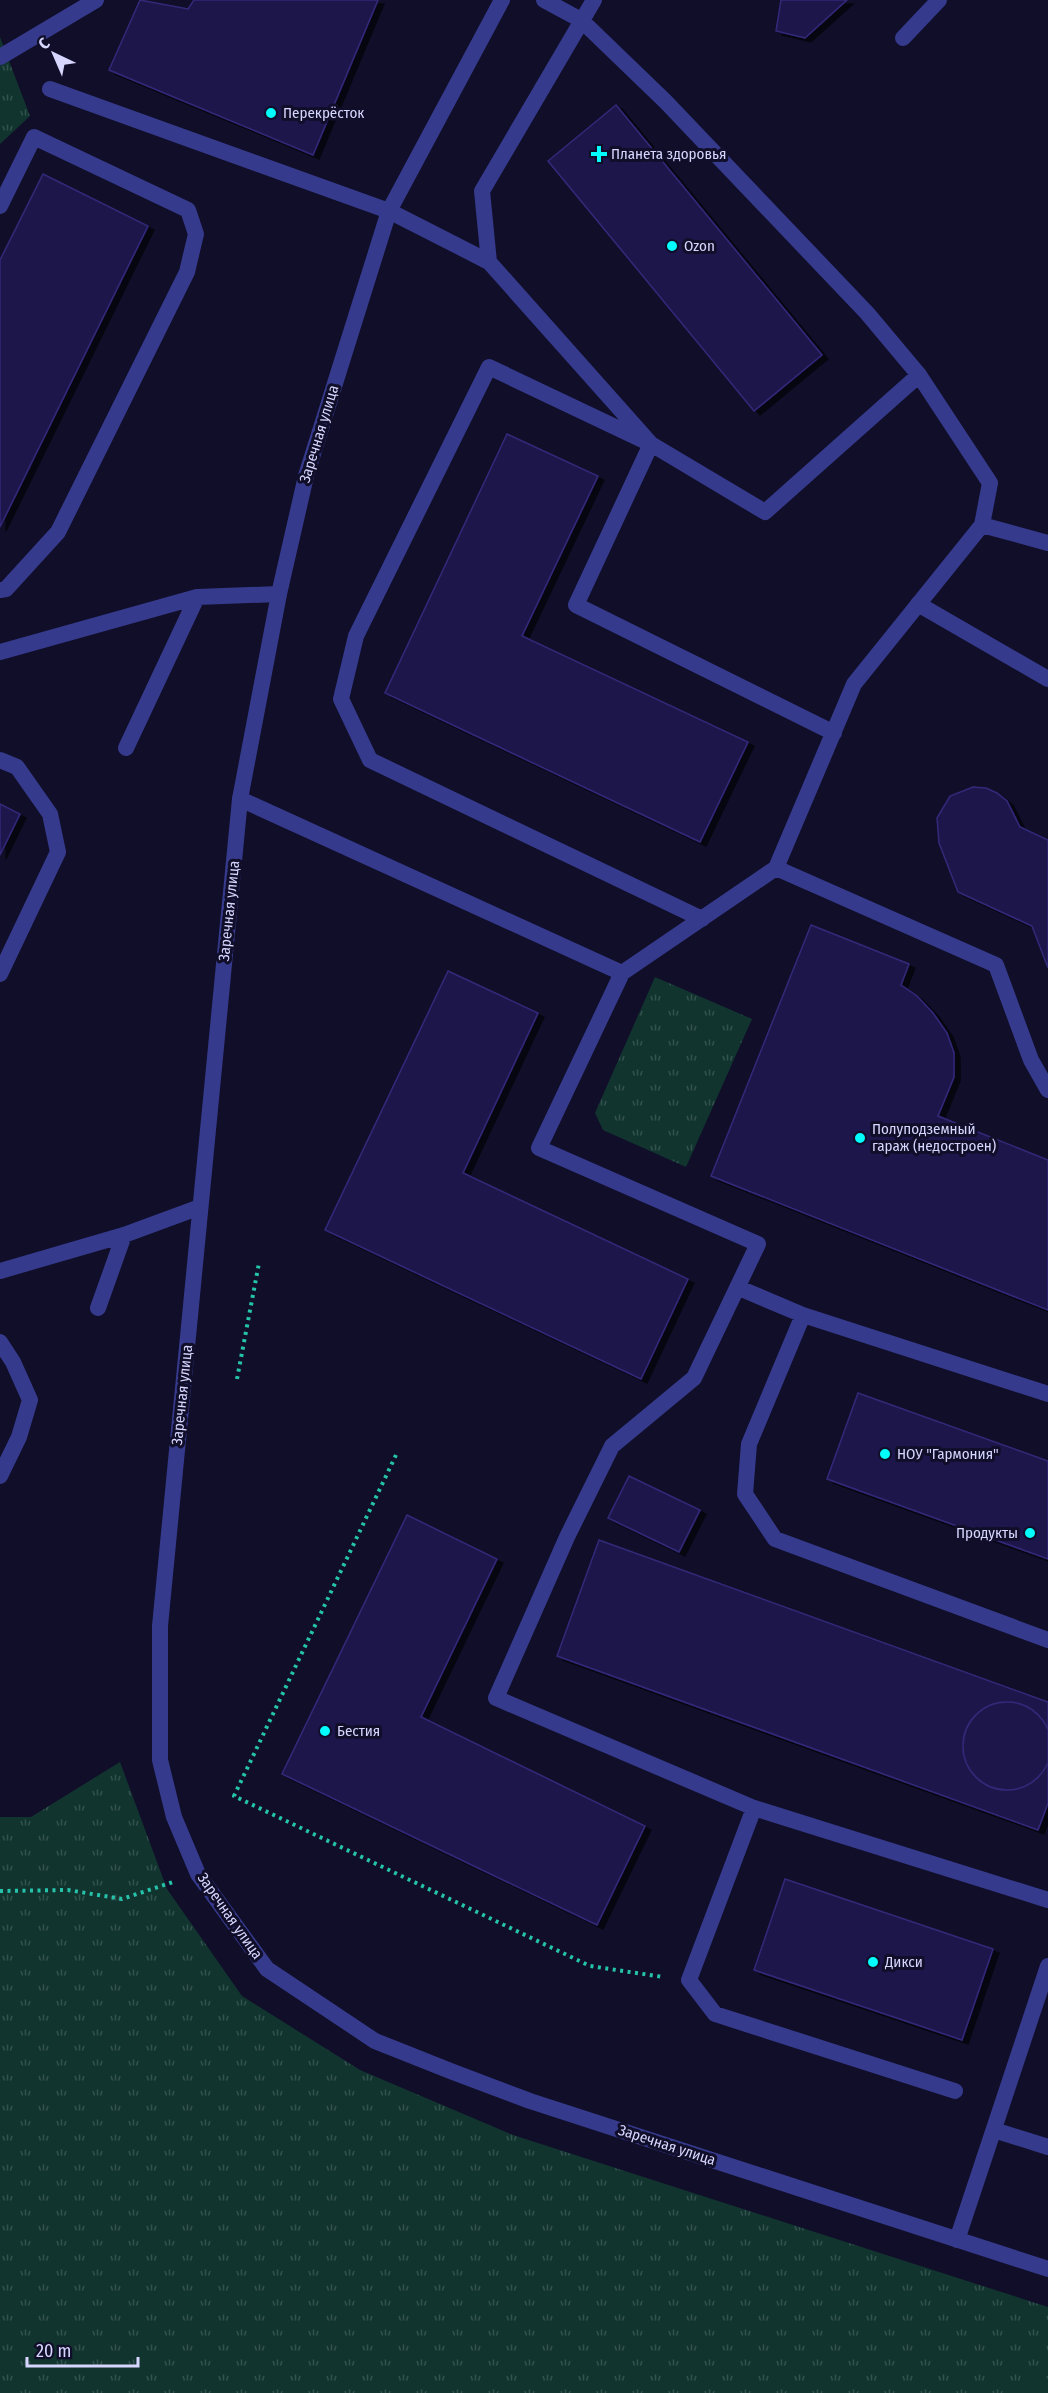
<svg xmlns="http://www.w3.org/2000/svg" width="1048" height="2393" font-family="'Fira Sans Condensed',sans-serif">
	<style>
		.grass { fill: url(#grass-tufts) }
		.pitch { fill: #11342f }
		.building { fill: #1e194c; stroke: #322979; stroke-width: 1.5; filter: url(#shadow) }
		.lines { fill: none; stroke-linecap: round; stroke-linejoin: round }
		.path { stroke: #26c3ab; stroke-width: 4; stroke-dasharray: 3 4.5; stroke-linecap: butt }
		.service { stroke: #363a8c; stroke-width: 16 }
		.minor { stroke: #363a8c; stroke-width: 16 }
		.poi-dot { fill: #02fdff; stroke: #100e29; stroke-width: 2 }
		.labels { text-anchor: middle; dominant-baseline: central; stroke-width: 6; stroke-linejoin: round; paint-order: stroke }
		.poi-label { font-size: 15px; fill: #d7d6ff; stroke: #100e29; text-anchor: start }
		.street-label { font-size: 15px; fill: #d7d6ff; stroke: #100e29 }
	</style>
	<defs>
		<pattern id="grass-tufts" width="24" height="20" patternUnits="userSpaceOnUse" patternTransform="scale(1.5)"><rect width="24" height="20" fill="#11342f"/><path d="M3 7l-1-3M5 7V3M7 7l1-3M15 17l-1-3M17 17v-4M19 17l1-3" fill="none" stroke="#33514e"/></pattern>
		<filter id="shadow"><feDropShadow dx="6" dy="4" stdDeviation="0" flood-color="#0009"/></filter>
	</defs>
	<rect width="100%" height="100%" fill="#100e29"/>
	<path class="grass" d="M0,37L30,116L0,144Z
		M655,977L752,1019L686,1167L603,1130L595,1113Z
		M120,1762L167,1889L242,1996L360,2070L513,2135L1048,2307V2393H0V1817H31Z"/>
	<path class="pitch" d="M1024,2370L1048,2379V2393H1016Z"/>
	<path class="building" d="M140,0L188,9L194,0H378L313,155L109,70Z
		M781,0H847L805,38L776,31Z
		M616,105L822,355L754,411L548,161Z
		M43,174L148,226L0,527V260Z
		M507,434L598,476L522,636L748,742L700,842L385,693Z
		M973,787L986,788L997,793L1007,801L1020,827L1048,840V968L1032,926L958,892L939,843L937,818L950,796Z
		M0,804L20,814L0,855Z
		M811,925L909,964L901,985L917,996L933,1013L947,1033L954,1053V1077L938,1116L1048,1160V1310L711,1176Z
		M448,971L538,1013L463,1173L688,1279L641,1379L325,1230Z
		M858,1393L1048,1461V1559L827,1479Z
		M629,1476L700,1510L679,1552L608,1518Z
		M407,1515L497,1559L421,1717L645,1826L597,1925L282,1774Z
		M599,1540L1048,1702V1803L1038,1830L557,1656Z
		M963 1746a44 44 0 1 1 88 0a44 44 0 1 1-88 0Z
		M785,1879L993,1949L962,2040L754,1970Z"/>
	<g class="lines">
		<path class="path" d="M237,1379L259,1263
			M396,1455L234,1796L590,1966L663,1977
			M0,1891L68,1890L122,1899L173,1882"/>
		<path class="service" d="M544,0L581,20L666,102L867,313L919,375L990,483L982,525
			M903,38L939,0
			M0,57L96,0
			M50,89L389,211L489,262L651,444L765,512L919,375
			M0,206L34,137L188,210L196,234L187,272L58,532L6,589L0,590
			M489,262L482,191L594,0
			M918,604L1048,679
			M0,652L197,597L279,594
			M126,748L197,597
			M0,760L17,767L50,814L58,852L0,974
			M240,799L622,973L539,1148L758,1244L694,1378L612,1446L567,1537L496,1698L754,1808L1048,1900
			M776,868L996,965L1031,1060L1048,1090
			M702,919L370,760L341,699L356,636L489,367L651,444L576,605L834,733
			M622,973L776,868L854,684L982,525L1048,543
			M0,1271L124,1235L200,1207
			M739,1288L803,1315L1048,1394
			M98,1308L124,1235
			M803,1315L749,1444L745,1494L775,1539L1048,1640
			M0,1342L13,1362L30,1400L19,1437L0,1476
			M754,1808L689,1980L715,2014L955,2091
			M994,2130L1048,2147
			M957,2240L1048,1966"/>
		<path class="minor" d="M502,0L389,211L306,476L279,594L240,799L160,1626V1760L174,1817L198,1874L267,1969L375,2041L453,2072L530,2101L1048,2269"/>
	</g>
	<g class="poi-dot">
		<circle cx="271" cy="113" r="6"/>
		<path d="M596 145h6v6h6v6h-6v6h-6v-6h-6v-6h6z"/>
		<circle cx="672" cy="246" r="6"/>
		<circle cx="860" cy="1138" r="6"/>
		<circle cx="885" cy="1454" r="6"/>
		<circle cx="1030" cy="1533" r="6"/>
		<circle cx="325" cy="1731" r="6"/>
		<circle cx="873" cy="1962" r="6"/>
	</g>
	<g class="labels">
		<g class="poi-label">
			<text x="283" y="113">Перекрёсток</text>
			<text x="611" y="154">Планета здоровья</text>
			<text x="684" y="246">Ozon</text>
			<text x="872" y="1129">Полуподземный<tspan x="872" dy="17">гараж (недостроен)</tspan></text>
			<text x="897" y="1454">НОУ "Гармония"</text>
			<text x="1018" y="1533" text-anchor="end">Продукты</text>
			<text x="337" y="1731">Бестия</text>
			<text x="885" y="1962">Дикси</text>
		</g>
		<g class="street-label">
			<text transform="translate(319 434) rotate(-73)">Заречная улица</text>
			<text transform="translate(229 911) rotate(-84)">Заречная улица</text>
			<text transform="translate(182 1395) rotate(-84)">Заречная улица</text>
			<text transform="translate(230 1916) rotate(55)">Заречная улица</text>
			<text transform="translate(667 2145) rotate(18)">Заречная улица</text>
		</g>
	</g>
	<g transform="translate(54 54) rotate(316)" stroke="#100e29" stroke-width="4.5" paint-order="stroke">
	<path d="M0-4.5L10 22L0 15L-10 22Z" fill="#d7d6ff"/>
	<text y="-9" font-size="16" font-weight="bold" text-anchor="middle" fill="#d7d6ff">С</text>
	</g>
	<path d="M27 2357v9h111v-9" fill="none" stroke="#d7d6ff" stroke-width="3"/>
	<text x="36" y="2357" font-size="18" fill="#d7d6ff" stroke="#100e29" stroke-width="4.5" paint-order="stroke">20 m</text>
</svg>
